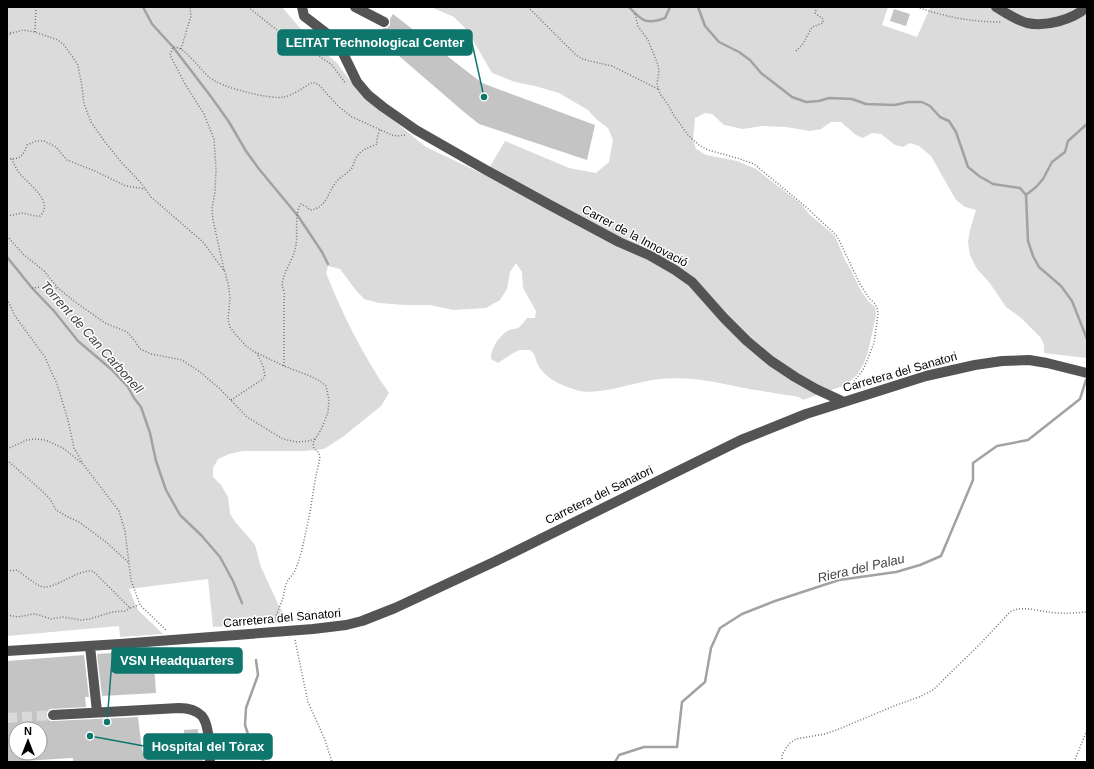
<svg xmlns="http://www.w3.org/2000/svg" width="1094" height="769" font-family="Helvetica,sans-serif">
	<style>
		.green { fill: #dbdbdb }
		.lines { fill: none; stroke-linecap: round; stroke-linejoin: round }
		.stream { stroke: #a2a2a2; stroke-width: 2.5 }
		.building { fill: #c4c4c4; fill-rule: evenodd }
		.minor-tunnel { stroke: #d9d9d9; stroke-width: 10; stroke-dasharray: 10 5; stroke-linecap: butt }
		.path { stroke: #767676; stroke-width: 1.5; stroke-dasharray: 1 2; stroke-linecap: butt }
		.minor { stroke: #545454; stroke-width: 10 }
		.labels { text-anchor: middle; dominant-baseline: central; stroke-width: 3; stroke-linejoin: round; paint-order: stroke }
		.street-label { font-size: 12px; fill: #000; stroke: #fff }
		.water-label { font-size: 13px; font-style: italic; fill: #434343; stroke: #fff }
		.leader { fill: none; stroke: #0f766e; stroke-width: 1.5 }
		.callout-dot { fill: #0f766e; stroke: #fff; stroke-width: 1.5 }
		.callout { fill: #0f766e; stroke: #0f766e; stroke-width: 1.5 }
		.callout-label { font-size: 13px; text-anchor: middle; font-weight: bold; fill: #fff }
	</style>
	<rect width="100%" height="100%" fill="#fff"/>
	<path class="green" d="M7,7H282L312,42L336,62L359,92L426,147L485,175L505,141L569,168L596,173L609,162L613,140L608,128L596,119L588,110L559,93L535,86L515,82L492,73L467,30L454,17L431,7H888L882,25L917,37L930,8L929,7H1087V358L1044,353V345L1041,338L1020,317L1006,307L989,282L977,269L970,255L968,242L970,230L976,210L965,207L956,200L931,156L919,146L910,143L903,147L895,145L881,134L872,133L863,138L856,135L841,122H831L821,129L810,131L786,127L762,126L743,129L724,125L712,114L705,113L695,118L693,139L696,149L706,155L737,161L756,169L801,204L809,214L835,236L845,260L851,270L860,289L868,301L875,307L876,315L868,352L864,363L857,375L846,385L803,400L799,397C780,394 762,391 744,388C716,382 689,376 660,379C638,381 595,397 576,390C560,385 544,378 537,363C534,356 537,356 530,350H519L510,355L498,363L491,359C491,347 499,336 509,330C512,329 516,329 518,328C520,327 525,321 527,318H535L536,311L523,288L522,272L516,263L510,272L507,289L500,300L486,308L453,310L430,305H405L379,303L364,299L355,289L340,269L328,266L326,273C343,315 363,356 389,393L381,406L344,436L324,449L304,451H243L229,454L218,459L213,468V477L221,485L228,497L230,514L236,523L246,534L255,545L261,567L279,606L289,622L213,627L208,579L129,589L138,610L163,634L120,637L119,626L7,636Z"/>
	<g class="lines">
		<path class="stream" d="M143,7L152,24L173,47L212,98L229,122L246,151L259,169L298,216L322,252L328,264
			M629,7C642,21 646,25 665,18L670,7
			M698,7L705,26L719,42L739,52L750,60L761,73L774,83L792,97L806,102L819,101L829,98L852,99L866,104L895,105L908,102H922L930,106L940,117L949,121L956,132L968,167L979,176L993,184L1020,188L1026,195
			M1087,124L1068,141L1065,152L1052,162L1043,179L1036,187L1026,195L1028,241L1033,256L1039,267L1061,286L1072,301L1087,339
			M7,257L32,288L54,311L78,341L111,369L128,387L134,398L141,407L150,433L156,461L166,490L180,515L201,535L220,557L233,581L242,603
			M256,660L258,675L246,708L245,725L250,740L264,762
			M615,762L619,755L644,747H677L682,702L705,682L711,648L720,628L742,614L775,601L839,580L896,572L920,565L941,556L973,480V463L997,446L1028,440L1080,399L1086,380"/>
	</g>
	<path class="building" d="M894,9L910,14L906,26L890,21Z
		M393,14L482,83L595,125L587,160L479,124L464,112L377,37L383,28H387L390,25V19Z
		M153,650L156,693L102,696L97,654Z
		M84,655L89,697H85L86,707L50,709L47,712V718L50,721H53L138,717L142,750L145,755L185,752L184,730L198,729L199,752H202L203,762H73V758L7,762V661ZM16,729H40V753H16Z"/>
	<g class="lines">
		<path class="minor-tunnel" d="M7,718L53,715"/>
		<path class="path" d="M248,7L282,34L294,42L311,50L332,65L346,84
			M528,7L576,55L583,59L590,61L612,66L658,89
			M917,7C945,17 972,22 1002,22
			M635,14L638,26L648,40L658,65L659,71L657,84L660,94L664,99L670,108L673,114L688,135L699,145L708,150L737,158L754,164L806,207L837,236L860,284L869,298L875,304L877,308L878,314L874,343L866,363L863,370L851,385L848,390
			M7,32L12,33L23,30L35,32L58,40L64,45L74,59L78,65L82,87L84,104L91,122L105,142L122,163L141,183L151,197L203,242L225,272L229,288L230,299L228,320L230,327L236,335L246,346L253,351L284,366L310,376L320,381L326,386L329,400L328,412L321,430L315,439L313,443L314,448L319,453L320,458L315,481L310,512L302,550L298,563L294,573L288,580L285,587L283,598L276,616V622
			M35,32L36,7
			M7,36L12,33
			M181,49L191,16L190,7
			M796,51L803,44L812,27L823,23V19L815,13L817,7
			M7,158C19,161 24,155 27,145L36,141H44L56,147L67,160L95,171L126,186L145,189
			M7,216L23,213L35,216H40C54,202 30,185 21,175C17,170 14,165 12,159
			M7,236L23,254L44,271L58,288L74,301L105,323L127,332L135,341L140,349L151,354L182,360L200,372L219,388L247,417L283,439L297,442L309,441L315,439
			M224,270L213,220L212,208L215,192L216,169L214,139L204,114L185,84L170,55L173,47C185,46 201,71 210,78C221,87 270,100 284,97C293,95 303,88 311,83H315L319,85L339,107L352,117L392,135L398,136L405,135
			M32,288L41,287L46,289L58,288
			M7,299L15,316L45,357L51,371L57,384L68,420L74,448L82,462
			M284,366V301C284,298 285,295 284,292C283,287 281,285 283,280C286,267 295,257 296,244C298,233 294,212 301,204L307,207L310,210C328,208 327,191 338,180C342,176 348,173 352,168C354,163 355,158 359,154C364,148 371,147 377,144V138L380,129
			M231,400L263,379L265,376L263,366L257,353
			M7,449L27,440L36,439L45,440L63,448L83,464L119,511L125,531L131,580L140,605L166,630
			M7,460L41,490L50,499L56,510L68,517L79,522L106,542L128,562
			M7,571L17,570C24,575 32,582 40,586C51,591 72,574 84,572C87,571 90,571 93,571L130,608L139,605
			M7,615L18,617L33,614L39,615L51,619L63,617L81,620L90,619L112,612L125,611L130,608
			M295,640L308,702L325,740L332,762
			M782,762V755L786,748L790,743L796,739L825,734L839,729L894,706L919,697L933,690L980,644L1010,612C1022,605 1037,611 1049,612C1062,614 1075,613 1087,612
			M1074,762L1087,730"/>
		<path class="minor" d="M302,7L304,16L330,36L340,47L357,82L368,95L383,107L416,130L486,170L548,204L619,242L649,255L675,270L692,282L724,318L747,341L771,361L795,377L816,389L844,402
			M355,7L384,22
			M996,7C1006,13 1016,20 1027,23C1046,27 1072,20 1087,7
			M90,646L97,712
			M7,651L120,644L313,629L346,625L362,621L395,608L496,561L741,440L806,414L926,376L975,365L1002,361L1029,360L1047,363L1087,373
			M53,715L179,708C187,708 196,710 202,716C210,726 209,749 210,762"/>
	</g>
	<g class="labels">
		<g class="street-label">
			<text transform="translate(635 236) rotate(28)">Carrer de la Innovació</text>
			<text transform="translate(900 372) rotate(-16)">Carretera del Sanatori</text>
			<text transform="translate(599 495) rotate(-26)">Carretera del Sanatori</text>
			<text transform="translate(282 618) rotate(-5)">Carretera del Sanatori</text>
		</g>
		<g class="water-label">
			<text transform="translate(92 337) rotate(48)">Torrent de Can Carbonell</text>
			<text transform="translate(861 568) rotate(-13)">Riera del Palau</text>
		</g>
	</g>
	<path class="leader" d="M484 97L472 43M107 722L112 660M90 736L144 746"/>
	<g class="callout-dot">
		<circle cx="484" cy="97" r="4"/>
		<circle cx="107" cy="722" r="4"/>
		<circle cx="90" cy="736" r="4"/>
	</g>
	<g class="callout">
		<rect x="278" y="30" width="194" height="25" rx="4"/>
		<rect x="112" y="648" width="130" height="25" rx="4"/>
		<rect x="144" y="734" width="128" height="25" rx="4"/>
	</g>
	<g class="callout-label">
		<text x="375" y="47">LEITAT Technological Center</text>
		<text x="177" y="665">VSN Headquarters</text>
		<text x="208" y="751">Hospital del Tòrax</text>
	</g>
	<rect width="1094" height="769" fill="none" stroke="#000000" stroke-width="16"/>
	<g transform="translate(28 741)"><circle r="19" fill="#ffffff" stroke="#999999"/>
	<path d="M0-3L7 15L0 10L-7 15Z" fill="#000000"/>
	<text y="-6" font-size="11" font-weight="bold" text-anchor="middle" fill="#000000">N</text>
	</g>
</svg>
